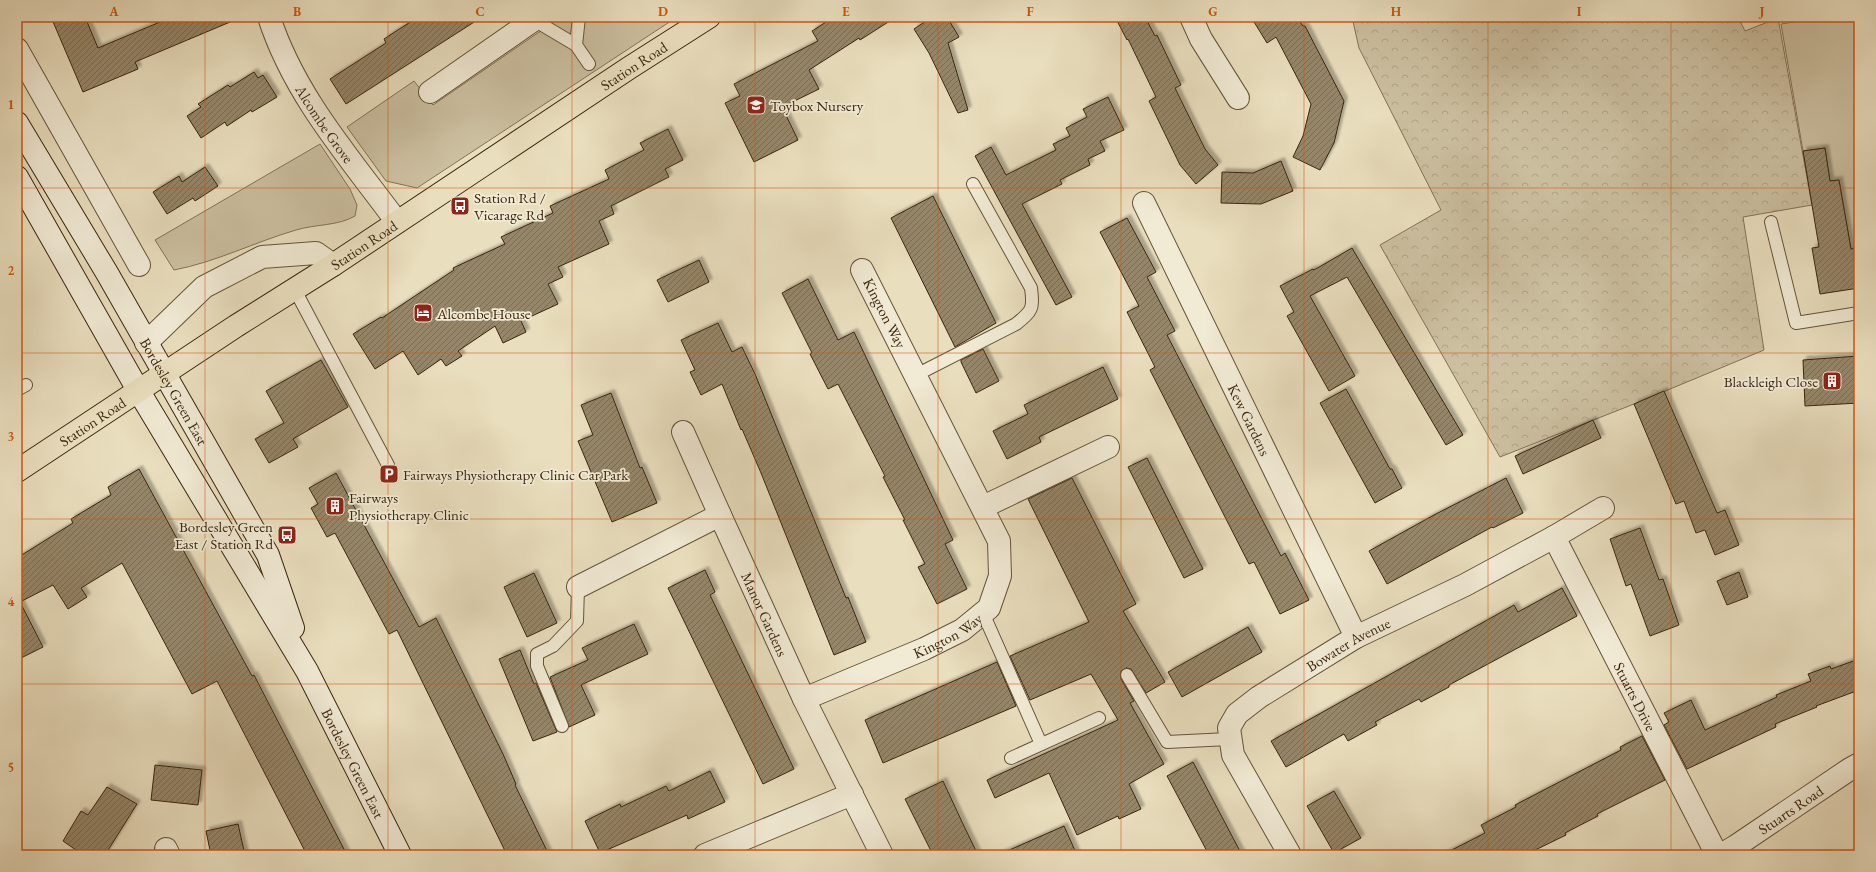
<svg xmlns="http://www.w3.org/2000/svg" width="1876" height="872" font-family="'EB Garamond',serif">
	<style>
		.green { fill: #cbbfa0; stroke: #837257 }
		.forest { fill: url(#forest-crowns); stroke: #837257 }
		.building { fill: url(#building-hatch); stroke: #3b260e; filter: url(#shadow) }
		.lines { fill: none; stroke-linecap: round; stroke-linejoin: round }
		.lane-casing { stroke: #66543a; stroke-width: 14 }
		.street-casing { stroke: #66543a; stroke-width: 24 }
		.secondary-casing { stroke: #3b260e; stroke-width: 24 }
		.primary-casing { stroke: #3b260e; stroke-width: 24 }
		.lane { stroke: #f1ead5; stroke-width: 12 }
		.street { stroke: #f1ead5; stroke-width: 22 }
		.secondary { stroke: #f1ead5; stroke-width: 22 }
		.primary { stroke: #e9debe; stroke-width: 22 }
		.grid { fill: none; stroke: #d7540c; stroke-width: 1; stroke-opacity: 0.55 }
		.labels { text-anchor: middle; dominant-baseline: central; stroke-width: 3.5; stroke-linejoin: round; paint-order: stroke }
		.street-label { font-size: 15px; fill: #3b260e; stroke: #f1ead5 }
		.poi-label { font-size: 15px; fill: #3b260e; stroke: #f1ead5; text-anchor: start }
		.neatline { fill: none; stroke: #d7540c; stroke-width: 1.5 }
		.grid-label { font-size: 13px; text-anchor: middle; font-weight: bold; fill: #d7540c }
	</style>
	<defs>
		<pattern id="forest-crowns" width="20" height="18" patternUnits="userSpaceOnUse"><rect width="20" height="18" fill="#cbbfa0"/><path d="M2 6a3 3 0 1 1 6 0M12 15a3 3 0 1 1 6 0" fill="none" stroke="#afa489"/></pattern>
		<pattern id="building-hatch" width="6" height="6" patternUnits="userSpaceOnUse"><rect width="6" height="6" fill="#95866a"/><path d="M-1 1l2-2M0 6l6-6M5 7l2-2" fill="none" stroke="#7b6d56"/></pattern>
		<filter id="shadow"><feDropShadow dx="3.5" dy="-3.5" stdDeviation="1" flood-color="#0004"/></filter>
	</defs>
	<rect width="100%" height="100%" fill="#e9debe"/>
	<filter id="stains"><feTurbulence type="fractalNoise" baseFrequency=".005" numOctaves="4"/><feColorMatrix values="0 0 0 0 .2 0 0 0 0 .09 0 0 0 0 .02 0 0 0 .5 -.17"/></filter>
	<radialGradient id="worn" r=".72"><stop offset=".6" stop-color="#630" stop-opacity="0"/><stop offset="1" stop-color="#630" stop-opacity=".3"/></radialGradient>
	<path class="green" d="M561,17H677L417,188L386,181L347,127L414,81L433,105Z
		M1825,17H1859V248L1851,249L1839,180L1830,181L1825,148L1803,151L1781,24Z
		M320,144L350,189L357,205L355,216C338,226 316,224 296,230C255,242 216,262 174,270L155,240Z"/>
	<path class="forest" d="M1352,17H1738L1745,31L1778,18L1812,205L1743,217L1764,350L1634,404L1500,457L1380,245L1441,210L1359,48Z"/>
	<path class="building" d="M51,17H85L98,48L172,17H242L135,62L138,69L83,92Z
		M418,17H482L346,104L330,79L386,43L384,39Z
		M834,17H896L860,40L859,38L809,70L819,89L782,107L798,140L754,162L725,103L740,96L734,84L818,41L812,31Z
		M932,17H947L959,37L948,43L968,110L958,113L929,53L914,29Z
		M1115,17H1145L1155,36L1157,35L1181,85L1175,88L1205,149L1218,165L1196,184L1180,165L1149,101L1156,97L1128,39L1127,40Z
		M1251,17H1309L1300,22L1303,26H1305L1344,101L1334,143L1320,170L1293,157L1303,136L1311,104L1276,37L1267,43Z
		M254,72L258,78L263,75L277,97L252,112L251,110L227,126L225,122L201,138L187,116L201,107L198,104L228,85L230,87Z
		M1108,97L1124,130L1100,141L1105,151L1088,159L1090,165L1060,180L1062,184L1022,204L1072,297L1056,305L975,156L991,147L1006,175L1056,150L1053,144L1070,136L1066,128L1087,117L1083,109Z
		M668,129L683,160L665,169L669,177L611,206L614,214L599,221L609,244L558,267L563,277L548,284L558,304L521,321L526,332L503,343L495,326L458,351L462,356L446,366L441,359L418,375L403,351L375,369L353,334L381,317L382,318L454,270L453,268L505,244L501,237L553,213L550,206L609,179L605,170L644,150L640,143Z
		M1825,148L1830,181L1839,180L1851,249L1859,248V288L1820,294L1812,248L1819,247L1803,151Z
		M1281,161L1293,191L1261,204L1221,203L1222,172L1253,173Z
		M205,167L218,186L195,201L193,198L167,214L153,192L179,176L182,182Z
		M933,196L996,323L955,347L891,218Z
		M1127,218L1156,272L1147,277L1175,331L1167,335L1281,556L1285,553L1309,600L1280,614L1254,562L1249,564L1150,370L1155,367L1127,312L1139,306L1100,232Z
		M1352,248L1463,435L1446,445L1347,277L1310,296L1355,376L1329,391L1287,316L1294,312L1280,286L1313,269L1314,270Z
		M699,260L709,282L668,302L657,280Z
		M808,279L838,340L854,332L953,540L945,544L967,589L937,604L918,567L925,564L903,520H905L883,477L885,476L838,384L828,389L810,354L812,353L782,293Z
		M718,323L732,352L742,347L755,374L846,598L848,597L866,642L834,655L761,473L742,429L741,430L722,384L701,395L690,372L695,370L681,340Z
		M983,349L999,381L976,393L961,362V360Z
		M1859,356V403L1805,406L1803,360Z
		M321,360L348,407L293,439L298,447L269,463L255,439L284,423L266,391Z
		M1103,367L1118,399L1039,437L1041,442L1007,459L993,431L1028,414L1024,405Z
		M1346,389L1390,469H1392L1402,488L1375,503L1320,403Z
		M1664,391L1717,513L1725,510L1739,545L1715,555L1705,530L1696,533L1684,501L1676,504L1634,404Z
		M611,393L640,468L642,467L657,503L612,522L578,441L593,435L581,405Z
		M1593,420L1601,438L1523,474L1515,456Z
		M1147,458L1203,569L1184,578L1128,467Z
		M139,469L252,676L254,675L347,855H307L217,681L192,694L122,563L81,588L87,597L68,609L53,585L20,602L43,647L17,660V558L73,523L71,519L111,495L108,487Z
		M336,473L419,627L436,618L503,754L516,784L515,785L549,855H507L397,630L389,634L335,533L327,537L311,508L318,504L309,488Z
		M1072,478L1136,604L1123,611L1165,682L1146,693L1131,669L1126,668L1121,671V679L1134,701L1130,703L1164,764L1129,784L1141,809L1119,819L1118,816L1077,835L1049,773L995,798L987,780L1118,720L1091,674L1030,700L1010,656L1089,622L1028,499Z
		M1506,478L1523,513L1493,528L1492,527L1387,584L1369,551L1434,515Z
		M1640,528L1659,580L1663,579L1679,625L1650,636L1631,584L1626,586L1610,539Z
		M705,570L715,592L710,595L794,769L763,784L668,588Z
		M1739,572L1748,597L1727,605L1717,581Z
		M534,573L557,623L527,637L504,587Z
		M1562,588L1577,616L1449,685V687L1421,702L1419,699L1375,722L1377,725L1348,741L1344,734L1286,767L1271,741L1514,605L1518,612Z
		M634,624L648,654L581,685L595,715L569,727L550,677L588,660L582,648Z
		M1248,627L1262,652L1182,697L1168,672Z
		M520,650L534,684L536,683L557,732L533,741L499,659Z
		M1859,659V690L1816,706L1817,707L1775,724L1776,727L1687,769L1664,725L1669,722L1664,713L1691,700L1705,730L1777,697L1776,695L1811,681L1808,674L1830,666L1831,669Z
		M997,662L1016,706L883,763L865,720Z
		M1642,736L1665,780L1597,814L1598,816L1565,833L1566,835L1525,855H1442L1485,833L1481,825L1516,807L1515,805L1621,750L1620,747Z
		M1193,762L1242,855H1209L1167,776Z
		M155,765L202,770L198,805L151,800Z
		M710,771L725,802L688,819L687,815L600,853L585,821L620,804L621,807L666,786L669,791Z
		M943,781L963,824L978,855H933L905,799Z
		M107,787L137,804L105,855H83L63,841L81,811L88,815Z
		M1334,791L1361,838L1334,853L1307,806Z
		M238,824L245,855H211L206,831Z
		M1064,826L1077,855H998Z"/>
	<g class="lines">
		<defs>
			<path id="lane" d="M534,20L576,45L589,64
				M576,45L579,17
				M1771,222L1796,323L1859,313
				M295,290L388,465
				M916,375L1016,324C1032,311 1034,309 1031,288L973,184
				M17,390L26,385
				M983,613L1041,744
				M1127,675L1167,742L1229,739
				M562,726L537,666V654L553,646L577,621L578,587
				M1011,758L1099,718"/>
			<g id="street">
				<path id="s1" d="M269,17C294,95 349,157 397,222"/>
				<path d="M1191,17L1201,39L1238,98"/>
				<path d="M17,49L139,265"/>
				<path d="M430,92L538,17"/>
				<path id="s2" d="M1144,203L1356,637"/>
				<path d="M146,343L204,287L262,257L316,253L333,265"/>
				<path d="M683,432L720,515"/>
				<path d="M983,507L1108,447"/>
				<path id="s3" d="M1554,537L1717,855"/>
				<path id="s4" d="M578,587L720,515L804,699L882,855"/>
				<path id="s5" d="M804,699L924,649L962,630L989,608L1000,576L999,541L862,270"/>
				<path d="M166,849L169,855"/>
				<path d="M705,855L852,794"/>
				<path id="s6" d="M1290,855L1233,755L1229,728L1237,714L1259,697L1356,637L1465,585L1554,537L1603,508"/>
				<path id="s7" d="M1721,855L1736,846L1850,769L1859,764"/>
			</g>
			<g id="secondary">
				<path id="s8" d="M17,123L107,273L268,555L293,628"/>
				<path id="s9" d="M17,177L138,390L307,671L400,855"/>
			</g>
			<g id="primary">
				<path id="s10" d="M17,471L236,326L333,265L629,68L709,17"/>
			</g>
		</defs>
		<use href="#lane" class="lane-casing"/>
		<use href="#street" class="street-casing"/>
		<use href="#secondary" class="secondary-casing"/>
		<use href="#primary" class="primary-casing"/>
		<use href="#lane" class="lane"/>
		<use href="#street" class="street"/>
		<use href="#secondary" class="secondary"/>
		<use href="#primary" class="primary"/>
	</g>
	<path class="grid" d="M205,17V855M388,17V855M572,17V855M755,17V855M938,17V855M1121,17V855M1304,17V855M1488,17V855M1671,17V855M17,188H1859M17,353H1859M17,519H1859M17,684H1859"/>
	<defs>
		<symbol id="school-square" viewBox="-11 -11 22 22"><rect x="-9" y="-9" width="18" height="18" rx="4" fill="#8f2418" stroke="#f1ead5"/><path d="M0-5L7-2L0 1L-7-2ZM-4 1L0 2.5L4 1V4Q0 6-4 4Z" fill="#fff"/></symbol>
		<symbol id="bus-square" viewBox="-11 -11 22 22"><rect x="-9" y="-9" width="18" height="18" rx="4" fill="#8f2418" stroke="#f1ead5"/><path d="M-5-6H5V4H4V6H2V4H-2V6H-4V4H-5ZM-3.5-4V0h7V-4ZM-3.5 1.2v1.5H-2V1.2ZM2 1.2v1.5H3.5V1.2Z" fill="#fff"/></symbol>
		<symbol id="hotel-square" viewBox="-11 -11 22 22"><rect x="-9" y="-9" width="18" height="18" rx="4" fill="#8f2418" stroke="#f1ead5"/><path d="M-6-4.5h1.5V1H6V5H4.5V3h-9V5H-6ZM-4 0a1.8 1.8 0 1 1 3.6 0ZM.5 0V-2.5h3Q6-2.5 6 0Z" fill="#fff"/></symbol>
		<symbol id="building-square" viewBox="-11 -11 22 22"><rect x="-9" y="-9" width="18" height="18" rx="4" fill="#8f2418" stroke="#f1ead5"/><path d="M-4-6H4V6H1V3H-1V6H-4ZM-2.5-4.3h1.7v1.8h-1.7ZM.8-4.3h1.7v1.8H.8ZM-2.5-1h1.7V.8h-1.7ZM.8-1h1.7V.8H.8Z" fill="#fff"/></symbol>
		<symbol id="parking-square" viewBox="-11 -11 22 22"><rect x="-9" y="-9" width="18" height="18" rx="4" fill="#8f2418" stroke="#f1ead5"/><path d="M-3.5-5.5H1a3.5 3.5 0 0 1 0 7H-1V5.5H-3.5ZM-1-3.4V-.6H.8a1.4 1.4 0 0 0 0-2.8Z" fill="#fff"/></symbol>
	</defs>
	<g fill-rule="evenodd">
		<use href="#school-square" x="745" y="94" width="22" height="22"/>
		<use href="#bus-square" x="449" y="195" width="22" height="22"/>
		<use href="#hotel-square" x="412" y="302" width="22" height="22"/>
		<use href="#building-square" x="1821" y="370" width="22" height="22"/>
		<use href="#parking-square" x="378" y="463" width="22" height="22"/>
		<use href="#building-square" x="324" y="495" width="22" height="22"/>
		<use href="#bus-square" x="276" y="524" width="22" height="22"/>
	</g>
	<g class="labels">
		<g class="street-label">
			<text stroke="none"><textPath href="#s10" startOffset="738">Station Road</textPath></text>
			<text stroke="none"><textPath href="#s1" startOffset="121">Alcombe Grove</textPath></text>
			<text stroke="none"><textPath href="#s10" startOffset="414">Station Road</textPath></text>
			<text transform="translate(885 313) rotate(63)">Kington Way</text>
			<text stroke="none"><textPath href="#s8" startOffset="311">Bordesley Green East</textPath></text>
			<text stroke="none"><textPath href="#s2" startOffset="241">Kew Gardens</textPath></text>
			<text stroke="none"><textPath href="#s10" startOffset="90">Station Road</textPath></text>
			<text stroke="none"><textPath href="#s4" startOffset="268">Manor Gardens</textPath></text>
			<text stroke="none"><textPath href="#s5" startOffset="157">Kington Way</textPath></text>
			<text stroke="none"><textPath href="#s6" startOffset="290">Bowater Avenue</textPath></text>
			<text stroke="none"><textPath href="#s3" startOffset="179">Stuarts Drive</textPath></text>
			<text stroke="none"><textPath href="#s9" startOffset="676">Bordesley Green East</textPath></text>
			<text stroke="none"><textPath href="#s7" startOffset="83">Stuarts Road</textPath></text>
		</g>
		<g class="poi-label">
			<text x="770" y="105">Toybox Nursery</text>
			<text x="474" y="197">Station Rd /<tspan x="474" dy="17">Vicarage Rd</tspan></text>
			<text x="437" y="313">Alcombe House</text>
			<text x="1818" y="381" text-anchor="end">Blackleigh Close</text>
			<text x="403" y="474">Fairways Physiotherapy Clinic Car Park</text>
			<text x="349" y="497">Fairways<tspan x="349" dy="17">Physiotherapy Clinic</tspan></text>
			<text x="273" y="526" text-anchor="end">Bordesley Green<tspan x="273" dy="17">East / Station Rd</tspan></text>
		</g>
	</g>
	<rect width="1876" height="872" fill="none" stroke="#e9debe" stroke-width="44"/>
	<rect x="22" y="22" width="1832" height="828" class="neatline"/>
	<g class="grid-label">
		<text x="114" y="16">A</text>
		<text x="297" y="16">B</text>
		<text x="480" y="16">C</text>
		<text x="663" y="16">D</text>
		<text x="846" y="16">E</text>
		<text x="1030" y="16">F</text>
		<text x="1213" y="16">G</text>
		<text x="1396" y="16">H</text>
		<text x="1579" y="16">I</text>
		<text x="1762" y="16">J</text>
		<text x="11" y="109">1</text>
		<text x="11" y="275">2</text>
		<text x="11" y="441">3</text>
		<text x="11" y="606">4</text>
		<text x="11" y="772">5</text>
	</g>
	<rect width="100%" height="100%" filter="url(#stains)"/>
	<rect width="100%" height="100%" fill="url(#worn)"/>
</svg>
